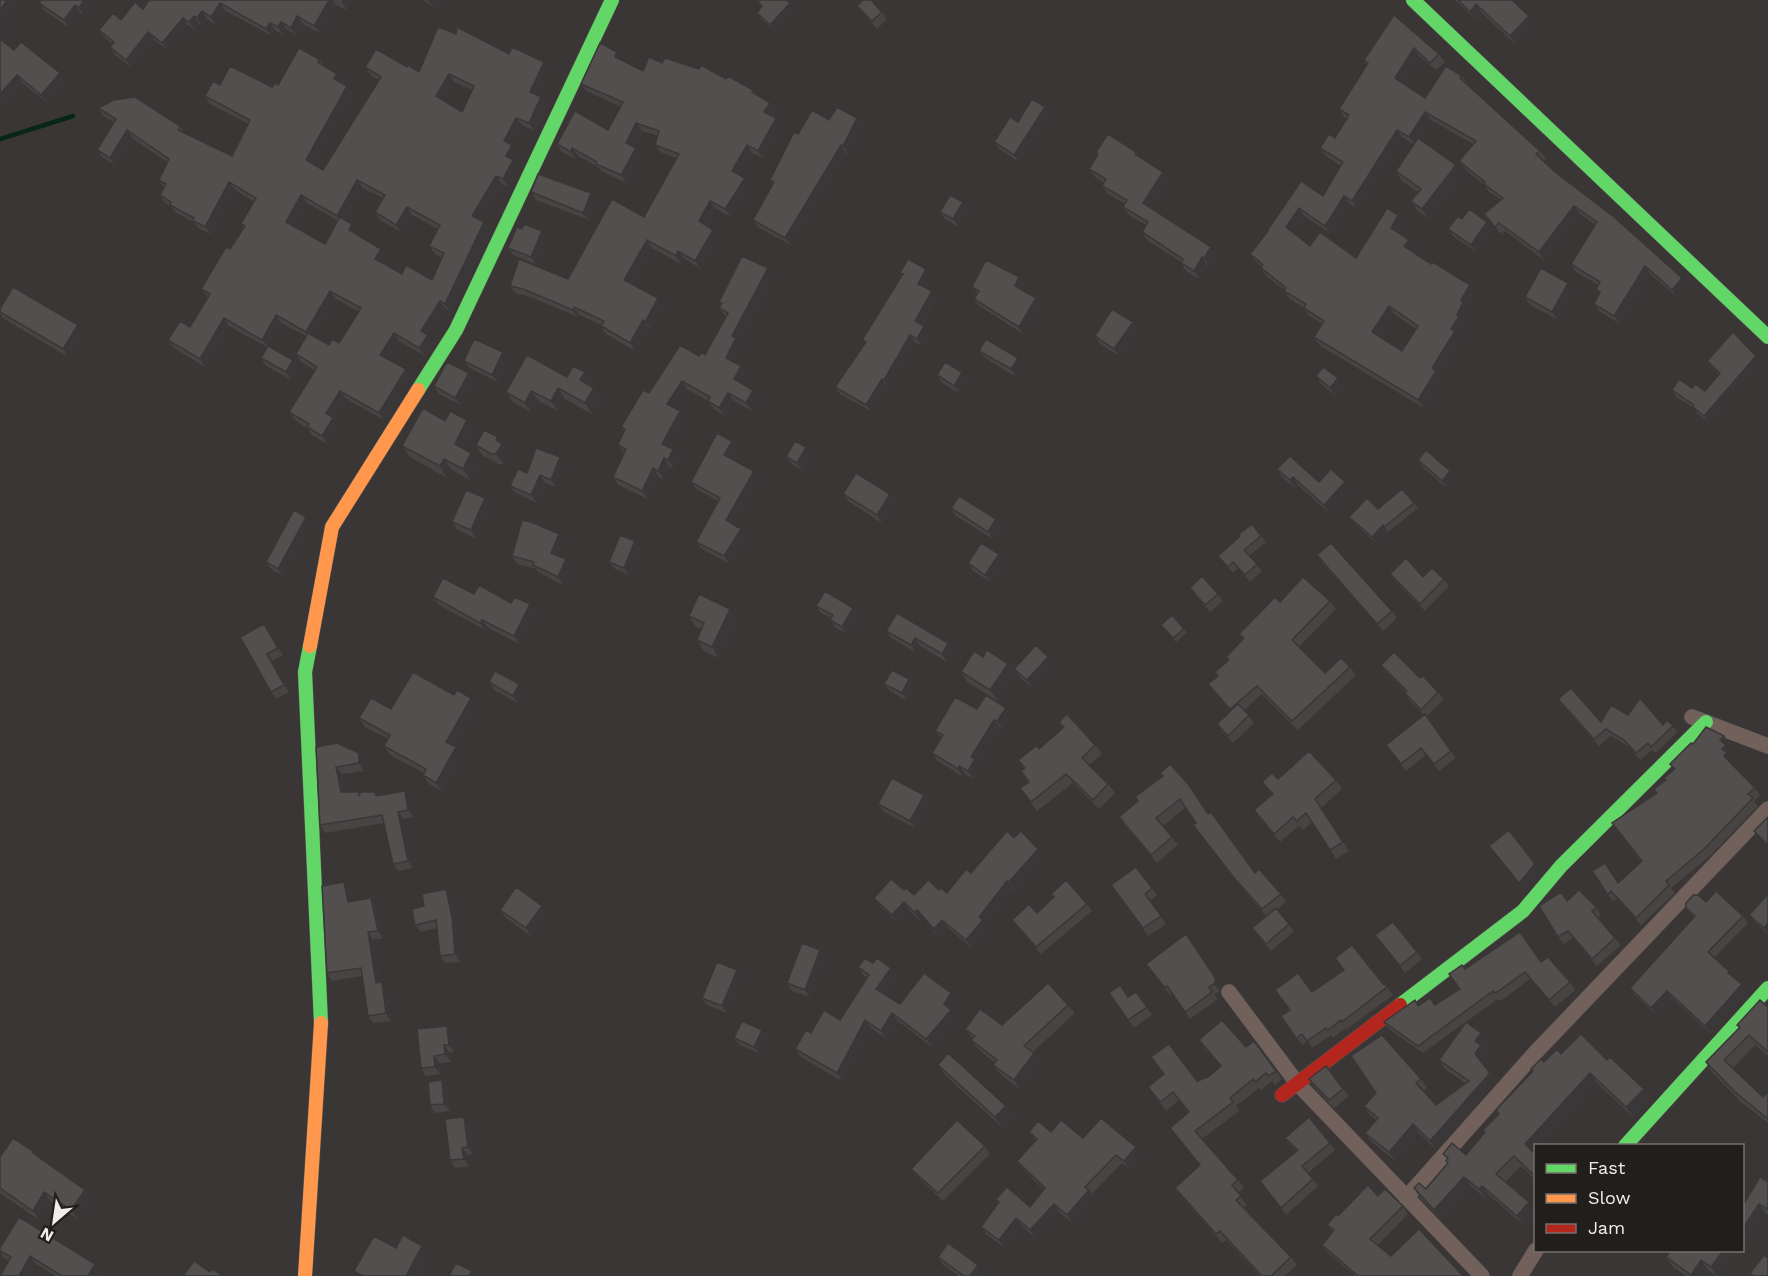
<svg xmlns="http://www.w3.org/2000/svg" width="1768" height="1276" font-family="'Work Sans',sans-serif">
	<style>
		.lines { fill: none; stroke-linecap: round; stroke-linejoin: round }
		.stream { stroke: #07261a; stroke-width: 4.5 }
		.street-casing { stroke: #565453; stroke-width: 16 }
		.fast-casing { stroke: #565453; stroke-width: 15 }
		.slow-casing { stroke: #565453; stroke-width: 15 }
		.jam-casing { stroke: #565453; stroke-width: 15 }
		.street { stroke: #72615b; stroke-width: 15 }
		.fast { stroke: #63d668; stroke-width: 14 }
		.slow { stroke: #ff974d; stroke-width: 14 }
		.jam { stroke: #b3261e; stroke-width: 14 }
		.wall { fill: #474443; fill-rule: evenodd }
		.shaded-wall { fill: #393737 }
		.building { fill: #524f4e; stroke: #393737; stroke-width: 1.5; fill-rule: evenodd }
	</style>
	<rect width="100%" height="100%" fill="#3a3635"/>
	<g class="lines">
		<path class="stream" d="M0,139L73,116"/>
		<defs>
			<path id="street" d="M1692,717L1768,746
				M1229,992L1297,1083L1482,1276
				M1406,1198L1535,1053L1768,809
				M1520,1276L1536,1250"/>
			<path id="fast" d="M1413,0L1768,337
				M418,390L456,330L612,0
				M310,646L305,672L321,1023
				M1400,1005L1523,911L1561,866L1706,722
				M1625,1146L1768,988"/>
			<path id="slow" d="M310,646L332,527L418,390
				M305,1276L321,1023"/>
			<path id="jam" d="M1282,1095L1400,1005"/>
		</defs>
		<use href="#street" class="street-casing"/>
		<use href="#fast" class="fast-casing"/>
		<use href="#slow" class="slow-casing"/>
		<use href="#jam" class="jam-casing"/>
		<use href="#street" class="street"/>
		<use href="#fast" class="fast"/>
		<use href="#slow" class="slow"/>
		<use href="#jam" class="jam"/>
	</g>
	<path class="wall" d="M0,0H17L0,25L6,33L0,39L14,50L65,80L47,102L22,83L2,106L0,104Z
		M41,0H94V1L84,16L80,13L69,28L44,10L39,3Z
		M149,0H353L347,10L336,5L320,33L303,24L296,35L286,29L283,35L275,30L272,36L226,11L216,25L207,19L202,26L199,24L195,30L188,25L168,50L154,40L131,67L115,55L110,47L112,44L105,38L99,30L143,9Z
		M423,0H439L434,8Z
		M756,0H786L794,9L775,31L761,19L757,13L762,7Z
		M1455,0H1512L1529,16L1535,24L1516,45L1482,13L1476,20Z
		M857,6L882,12L887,19L877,29L863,13Z
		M1394,15L1439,54L1445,62L1436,70L1419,56L1403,83L1425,98L1462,76L1467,84L1540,151L1546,158L1543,161L1688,286L1677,297L1650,274L1620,324L1599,311L1594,304L1599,294L1596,289L1598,285L1576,272L1571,264L1595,225L1579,213L1544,260L1505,231L1501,234L1484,214L1501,200L1489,192L1484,185L1465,169L1459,161L1473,144L1431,120L1419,138L1456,165L1463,175L1429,219L1418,211L1411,201L1418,192L1402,181L1396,171L1414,145L1402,137L1357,208L1350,204L1330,233L1304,216L1293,233L1310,246L1356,258L1404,223L1398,233L1414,248L1412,251L1431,264L1470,285L1475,293L1467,307L1469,309L1463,322L1465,324L1458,335L1460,339L1439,374L1442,378L1424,408L1319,345L1314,337L1322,324L1309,316L1304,308L1290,299L1284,291L1285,290L1266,276L1261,268L1262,267L1256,262L1250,254L1268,232L1301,181L1323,196L1341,166L1326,156L1320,148L1335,138L1347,119L1344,117L1339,109L1367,65L1364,60ZM1394,314L1416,329L1402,351L1379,336Z
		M509,54L549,69L537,95L541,97L547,105L534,131L522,125L512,145L517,153L514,160L519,167L508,187L502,184L480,220L484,222L489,229L451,312L445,308L428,336L433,343L425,356L399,341L388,359L411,377L384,420L345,398L333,417L339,425L327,444L312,435L308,429L295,420L289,412L315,370L301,362L296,354L306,336L281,323L268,346L298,367L291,380L266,366L261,358L267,347L229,326L205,367L174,348L168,340L190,327L208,297L201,289L244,228L241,224L254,202L235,190L211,234L198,228L195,223L175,212L171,206L165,203L160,195L164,188L159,180L167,162L132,138L115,165L102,157L97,150L114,122L103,116L98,108L180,126L184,133L232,156L248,124L210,104L205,96L220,85L272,87L278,85L319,59L324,65L337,74L343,81L342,83L347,86L353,94L313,164L323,170L379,80L371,75L365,67H407L419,72ZM454,82L472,90L462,112L443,101ZM363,188L383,198L375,212L380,220L401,232L412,215L438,229L429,246L435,254L442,258L432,280L402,274L382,263L386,257L381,249L356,235L358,232L344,220ZM307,203L338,221L325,244L293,226ZM336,299L359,312L339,343L329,345L313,337Z
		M622,59V60L643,71L662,63L726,79L753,90L757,95L770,103L775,111L772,116L776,118L781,126L763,158L752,153L739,175L750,185L731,217L715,208L706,226L719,238L701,269L684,258L681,264L652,248L631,284L663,305L651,329L648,328L635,351L606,334L601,326L602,325L579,315L578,317L528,296L515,293L510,286L568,279L644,217L676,158L660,152L655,145L658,136L642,131L633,147L636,148L641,156L626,183L601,171L598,167L578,156L576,159L562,152L557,144L608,130L621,107L586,91L581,84Z
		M1045,107L1050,114L1019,162L999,149L994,142L1018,122Z
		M857,118L862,126L848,154L846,153L791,245L759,228L753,220L773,184L770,180L829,120Z
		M1096,152H1136L1140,157L1163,172L1169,180L1151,208L1217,255L1209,266L1207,265L1199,279L1186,271L1181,263V262L1147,240L1142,232L1146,225L1129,215L1123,207L1125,204L1108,194L1102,186L1104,183L1095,177L1089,169L1098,155Z
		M531,192L591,193L596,200L589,220L536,200Z
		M963,202L968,209L959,227L945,219L940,212Z
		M1462,219L1492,229L1476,252L1454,237L1448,229Z
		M522,229L542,231L547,238L536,264L513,255L508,248Z
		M926,269L931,276L925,287L936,298L922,325L924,326L929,333L921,346L915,342L888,387L887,386L871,411L840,394L835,387L865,343L862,340L902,275L900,273Z
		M774,277L739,342L742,346L733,362L741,366L747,375L742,383L759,398L752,411L734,401L725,416L714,409L708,401L687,389L675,408L680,411L686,419L670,448L673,449L679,458L674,468L670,467L664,479L659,477L648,499L618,485L613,477L624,453L618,445L624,431L621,427L649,393L699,356L705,355L726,317L719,308L721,305L719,302Z
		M1019,277L1024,284L1021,289L1036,298L1040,304L1023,334L978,305L974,299L977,293L972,287Z
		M1568,283L1573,290L1557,319L1530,305L1525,297Z
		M0,309L83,333L68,357L4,319L0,314Z
		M1133,322L1138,329L1119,356L1100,344L1095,336Z
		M979,351L1023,365L1016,377L985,358Z
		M508,360L498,382L469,368L464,361Z
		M1707,361L1760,362L1708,422L1697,413L1694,408L1676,397L1672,390L1692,388L1705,391L1719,374L1712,367Z
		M962,372L968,380L959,393L942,383L937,375Z
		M1316,376L1344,386L1336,396L1321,384Z
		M567,377L592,382L590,385L594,388L601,398L592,414L565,399L558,411L539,401L532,413L513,402L506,392Z
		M474,381L461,405L439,394L434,386Z
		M467,420L474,431L465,450L471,453L479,464L470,480L452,470L447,478L410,457L402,446Z
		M498,437L509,454L504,464H499L483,456L476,445Z
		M806,447L811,454L802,471L792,464L786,457Z
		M737,449L732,458L759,478L733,524L746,536L730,564L702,549L696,542L718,501L696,489L691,482Z
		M1418,460L1450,471L1455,478L1447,488L1423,468Z
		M565,465L556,487L545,483L537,503L516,493L510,486L527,473Z
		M1277,469L1319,482L1350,489L1329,513L1298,485L1295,488L1282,477Z
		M843,494H890L895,502L882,523L848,501Z
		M1414,503L1418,508L1388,532L1387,531L1376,543L1353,522L1349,517L1378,509Z
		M490,505L476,538L457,530L452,522Z
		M951,508L1001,526L993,539L956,516Z
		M311,524L282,575L271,569L266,562Z
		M559,534L565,541L558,556L566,559L571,567L563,585L538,572L536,569L517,564L512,556Z
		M1261,536L1266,542L1249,556L1262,571L1250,582L1238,568L1233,573L1218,556Z
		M635,541L640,549L629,575L615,569L609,562Z
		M999,554L1004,562L991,582L973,571L968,563Z
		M1317,555L1392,611L1397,618L1383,631L1322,563Z
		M1390,574L1444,579L1449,586L1425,611L1395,581Z
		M1190,588L1218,594L1223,601L1210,612L1195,595Z
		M474,594L511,603L535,612L519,644L487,627L485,630L439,605L433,597Z
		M1330,601L1336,609L1299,647L1325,673L1350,667L1356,675L1298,730L1262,694L1244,710L1254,723L1233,743L1222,732L1217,724L1231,711L1214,692L1208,684L1218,676L1228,660L1226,657L1243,639L1239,634L1280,602Z
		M816,606L858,615L847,634L835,627L830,620L831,618L821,613Z
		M689,616L737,620L719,658L704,651L697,640L702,629L696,627Z
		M264,624L283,655L272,661L289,692L276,699L271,692Z
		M1161,625L1184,629L1187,633L1176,642Z
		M886,631L948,643L953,651L947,662L920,646L916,653L891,638Z
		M983,657L1008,664L1015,675L998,701L968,683L961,672Z
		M1048,657L1054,664L1032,688L1019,676L1014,669Z
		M1381,665L1420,678L1438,692L1444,699L1427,716L1456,758L1439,771L1426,755L1406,771L1386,745L1424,715L1410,701L1405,693L1406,692L1386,672Z
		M909,679L915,686L907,701L890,691L884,684Z
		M489,682L524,692L518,703L494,690Z
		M454,695L477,706L454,746L462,756L442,791L429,784L423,775L424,773L390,755L384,746L388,739L365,727L359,718L391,709Z
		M1558,699L1601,722L1628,715L1663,725L1673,726L1677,732L1656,753L1652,750L1640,760L1629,747L1611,736L1599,746L1563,706Z
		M1006,708L1012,716L1003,730L1000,728L978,764L981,767L973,779L965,774L963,777L938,761L932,753L941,738L935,731L977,709Z
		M1059,722L1095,745L1102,754L1089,765L1108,784L1115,793L1099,809L1073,783L1037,811L1020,788L1028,782L1021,771L1024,769L1018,760L1039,749L1063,728Z
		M1724,736L1729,743L1726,746L1731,752L1729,755L1732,760L1730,762L1755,788L1760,795L1754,801L1758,806L1710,856L1671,888L1675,893L1641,925L1617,899L1613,902L1592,871L1618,883L1641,862L1612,823L1657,793L1674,770L1670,764L1693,744Z
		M316,747L359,753L364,760V771L342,774L345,792L410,798L413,817L403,819L413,868L398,871L393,864L384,823L325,833L320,825Z
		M1162,777L1208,813L1255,873L1281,894L1286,902L1277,910L1294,931L1271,951L1252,928L1266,916L1241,887L1199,833L1193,825L1196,823L1186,807L1163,826L1178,845L1157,863L1125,826L1119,817L1138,801Z
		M1278,779L1336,780L1342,789L1321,808L1349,851L1336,859L1312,822L1303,830L1299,826L1280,842L1260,819L1254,810L1272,794L1262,782Z
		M929,802L915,828L884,812L878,804Z
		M1014,838L1038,849L1044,858L1015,891L1013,889L985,924L989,929L972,948L948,928L940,938L923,918L920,921L910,911L898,923L880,906L874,898L904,890L914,895L939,890L947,893Z
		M1111,885L1152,888L1157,895L1150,901L1166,924L1148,936Z
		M349,889L351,902L377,905L383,938L373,940L380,982L387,989L391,1021L373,1023L368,1016L362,976L332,981L327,973Z
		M1051,894L1087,904L1092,911L1041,954L1017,927L1012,920L1037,913L1054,897Z
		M1768,894V934L1755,922L1749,915Z
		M451,897L457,924L460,962L445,963L440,956L437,928L421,932L415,925L424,906Z
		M1567,901L1596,907L1601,915L1598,918L1621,945L1597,966L1573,938L1564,944L1558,937Z
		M1706,902L1743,916L1748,923L1714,958L1733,977L1742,984L1748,992L1710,1033L1672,998L1656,1015L1635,995L1630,988L1694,918L1686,908Z
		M500,910L547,913L531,936L505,917Z
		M1186,934L1222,986L1220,991L1214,995L1218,999L1190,1019L1172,994L1170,995L1152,971Z
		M1375,935L1417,952L1422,959L1405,973Z
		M820,950L825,957L810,997L792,991L787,983Z
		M1335,958L1383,984L1384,983L1393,995L1347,1029L1346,1028L1333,1038L1331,1035L1312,1048L1308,1041L1302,1045L1281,1016L1312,992L1344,970Z
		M1541,962L1570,982L1575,990L1555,1007L1530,979L1502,1000L1500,1001L1498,999L1466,1022L1481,1033L1487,1042L1483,1048L1487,1054L1482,1062L1497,1082L1436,1150L1419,1133L1395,1161L1372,1142L1365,1133L1376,1120L1370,1115L1364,1106L1421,1079L1427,1088L1424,1091L1436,1105L1465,1083L1445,1069L1439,1060L1464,1023L1423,1053L1389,1029L1384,1022L1418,1006L1435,1005L1460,989L1465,969Z
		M873,963L891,968L897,976L884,994L900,1004L951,993L957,1001L951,1010L957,1018L932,1047L898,1021L887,1039L871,1028L842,1081L801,1057L795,1049L811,1033L840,1020L867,978L864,976L858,967Z
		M742,977L727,1013L707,1005L702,998Z
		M1136,992L1152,1015L1134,1028L1109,993L1128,997Z
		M1068,1005L1075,1013L1033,1052L1040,1062L1020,1089L1000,1074L993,1065L995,1063L978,1049L971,1040L973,1039L965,1029L1002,1025Z
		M1768,1007V1056L1755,1045L1733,1068L1763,1097L1768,1091V1123L1741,1102L1712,1072L1706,1062L1739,1028L1737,1025Z
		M762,1030L767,1038L760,1054L740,1045L734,1038Z
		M452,1033L454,1052H449L451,1062L439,1063L440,1074L426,1076L421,1068Z
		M1199,1040L1246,1047L1254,1041L1282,1079L1275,1085L1272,1081L1261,1090L1259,1088L1236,1106L1239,1111L1202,1139L1238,1180L1244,1188L1238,1193L1247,1205L1244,1207L1291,1257L1297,1265L1285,1276H1260L1226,1240L1222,1243L1181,1196L1175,1188L1200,1165L1170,1128L1188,1113L1179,1100L1166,1111L1148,1087L1197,1081L1208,1077L1221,1066L1204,1048Z
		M1561,1054L1607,1060L1650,1099L1633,1117L1597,1083L1539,1146H1536V1149L1533,1152L1536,1155V1180L1521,1166L1505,1182L1535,1212L1524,1225L1489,1195L1486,1199L1471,1186L1441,1219L1420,1198L1414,1188L1426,1189L1448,1164L1446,1161L1447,1159L1443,1154L1466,1155L1485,1133L1483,1130L1499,1114L1496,1110L1533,1072L1531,1069Z
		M938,1065L1006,1106L1014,1117L1003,1128L946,1076Z
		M1309,1079L1343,1089L1349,1096L1334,1108L1314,1087Z
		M447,1088L450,1111L435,1113L430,1105Z
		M469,1124L473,1154L468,1155L469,1166L455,1168L450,1160Z
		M1029,1132H1051L1136,1147L1142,1155L1130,1169L1122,1163L1092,1194L1094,1197L1073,1223L1059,1212L1035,1238L1021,1225L1005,1248L986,1234L981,1227L998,1203L996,1199L1030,1207L1044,1190L1023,1169L1017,1161L1036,1141Z
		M1285,1138L1330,1143L1335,1150L1308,1173L1318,1186L1286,1215L1260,1181L1297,1151L1290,1145Z
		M985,1146L990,1154L943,1201L917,1176L911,1169Z
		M36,1155L85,1190L91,1199L78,1219L51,1202L39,1220L0,1193V1157Z
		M1768,1182V1215L1766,1214L1743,1248V1205Z
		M1378,1196L1403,1206L1408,1214L1378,1245L1391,1256L1463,1276H1355L1328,1253L1322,1245L1332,1232L1327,1225L1338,1216Z
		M0,1248L95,1264L101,1272L98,1276H56L36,1264L29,1276H0L9,1261L4,1258L0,1252Z
		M1670,1251H1737L1719,1276H1716L1708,1270L1704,1276H1686L1673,1267L1666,1257Z
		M938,1257L983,1272L980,1276H959L943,1265Z"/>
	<path class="shaded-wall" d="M7,0H17L0,26V10Z
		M84,0H94V1L84,16L79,8Z
		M329,0H333L336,5L320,33L314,26Z
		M343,0H353L347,10L342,2Z
		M428,0H439L434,8Z
		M456,0H463L459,5Z
		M220,3L226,11L216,25L211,17Z
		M790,3L794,9L775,31L770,25Z
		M1476,4L1482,13L1476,20L1470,12Z
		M75,5L80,13L69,28L64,20Z
		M202,11L207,19L202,26L197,18Z
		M194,16L199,24L195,30L189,22Z
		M297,16L303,24L296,35L291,28Z
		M1529,16L1535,24L1516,45L1510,36Z
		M183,18L188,25L168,50L162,43Z
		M281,22L286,29L283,35L278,27Z
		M270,23L275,30L272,36L266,29Z
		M1,25L6,33L0,40V26Z
		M148,32L154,40L131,67L126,60Z
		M1414,48L1419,56L1401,86L1395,78Z
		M617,52L622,59L620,64L615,57Z
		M544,62L549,69L535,99L530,92Z
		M60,73L65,80L47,102L41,95Z
		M337,74L343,81L340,86L334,79Z
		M449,74L454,82L441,104L436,96Z
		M17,75L22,83L2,106L0,103V94Z
		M347,86L353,94L311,168L306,160Z
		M541,97L547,105L534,131L529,123Z
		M770,103L775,111L770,119L764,112Z
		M1045,107L1050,114L1019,162L1014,155Z
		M1425,112L1431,120L1415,145L1409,137Z
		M516,118L522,125L512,145L517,153L514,160L519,167L508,187L503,179L506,156L504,141Z
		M776,118L781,126L763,158L758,151Z
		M857,118L862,126L848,154L843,146Z
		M636,123L642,131L631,150L626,143Z
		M127,130L132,138L115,165L110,158Z
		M1397,130L1402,137L1357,208L1352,201Z
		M747,145L752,153L737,178L732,171Z
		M841,145L846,153L791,245L785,238Z
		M572,148L578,156L576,159L571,152Z
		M636,148L641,156L626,183L621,175Z
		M1456,165L1463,175L1429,219L1422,209Z
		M1163,172L1169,180L1149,211L1143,203Z
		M496,176L502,184L478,224L472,216Z
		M745,178L750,185L731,217L725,209Z
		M357,180L363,188L342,223L337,216Z
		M229,182L235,190L211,234L205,227Z
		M591,193L596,200L589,220L583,213Z
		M301,195L307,203L291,230L286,222Z
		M1344,196L1350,204L1330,233L1325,226Z
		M710,201L715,208L704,229L699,221Z
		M963,202L968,209L959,227L953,219Z
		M1574,206L1579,213L1544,260L1539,252Z
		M407,207L412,215L401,232L396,225Z
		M1299,208L1304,216L1291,235L1286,227Z
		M1398,215L1404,223L1396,235L1391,228Z
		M484,222L489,229L451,312L445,304Z
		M1487,222L1492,229L1476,252L1471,245Z
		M352,224L358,232L354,238L349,230Z
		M713,230L719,238L701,269L695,261Z
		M542,231L547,238L536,264L531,257Z
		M647,240L652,248L629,287L624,280Z
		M1409,240L1414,248L1410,254L1404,246Z
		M1211,247L1217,255L1209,266L1204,258Z
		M381,249L386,257L380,267L375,259Z
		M678,251L684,258L681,264L676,256Z
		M1202,257L1207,265L1199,279L1194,271Z
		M1645,266L1650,274L1620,324L1614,316Z
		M768,268L774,277L739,342L742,346L731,366L726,358L732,336Z
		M926,269L931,276L923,290L918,284Z
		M1019,277L1024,284L1020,292L1015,286Z
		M1682,278L1688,286L1677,297L1672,290Z
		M1568,283L1573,290L1557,319L1552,312Z
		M1470,285L1475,293L1467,307L1469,309L1463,322L1465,324L1458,335L1460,339L1439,374L1442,378L1424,408L1418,400L1432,368L1451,329L1457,315L1461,300Z
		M330,291L336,299L312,339L306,332Z
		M932,291L936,298L920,327L915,321Z
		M658,298L663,305L651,329L645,322Z
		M1036,298L1040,304L1023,334L1019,327Z
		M440,301L445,308L428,336L433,343L425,356L419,348L421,331Z
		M1389,306L1394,314L1377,339L1372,332Z
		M574,307L579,315L578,317L573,310Z
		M276,315L281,323L268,347L262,340Z
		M224,318L229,326L205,367L200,359Z
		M643,320L648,328L635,351L630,343Z
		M1133,322L1138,329L1119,356L1114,349Z
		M78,325L83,333L68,357L63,349Z
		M924,326L929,333L921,346L917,339Z
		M394,333L399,341L386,362L380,355Z
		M910,335L915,342L888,387L884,380Z
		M503,352L508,360L498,382L492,375Z
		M1756,356L1760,362L1708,422L1704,416Z
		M1018,358L1023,365L1016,377L1011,369Z
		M293,360L298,367L291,380L286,372Z
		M741,366L747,375L740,387L734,379Z
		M406,369L411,377L384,420L379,413Z
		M585,372L592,382L587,390L580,380Z
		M962,372L968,380L959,393L954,386Z
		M469,373L474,381L461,405L455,398Z
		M1338,378L1344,386L1336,396L1330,388Z
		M882,379L887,386L871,411L866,405Z
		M682,381L687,389L673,412L667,404Z
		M558,388L565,399L558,411L551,401Z
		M594,388L601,398L592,414L585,403Z
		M753,390L759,398L752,411L746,403Z
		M340,391L345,398L331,420L326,413Z
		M531,391L539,401L532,413L525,403Z
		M728,393L734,401L725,416L719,408Z
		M680,411L686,419L668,452L662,444Z
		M333,418L339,425L327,444L322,436Z
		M467,420L474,431L463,456L455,444Z
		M498,437L509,454L504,464L496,454V440Z
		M732,441L737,449L730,462L724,455Z
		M806,447L811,454L802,471L797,463Z
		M673,449L679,458L674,468L668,460Z
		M471,453L479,464L470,480L463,469Z
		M560,457L565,465L556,487L551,480Z
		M664,458L670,467L664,479L658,471Z
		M444,459L452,470L447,478L440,466Z
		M653,468L659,477L648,499L642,491Z
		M754,471L759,478L731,527L726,520Z
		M1450,471L1455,478L1447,488L1442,481Z
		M540,475L545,483L537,503L531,495Z
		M1293,477L1298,485L1295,488L1290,480Z
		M1345,482L1350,489L1329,513L1324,505Z
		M890,494L895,502L882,523L877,515Z
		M485,498L490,505L476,538L471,530Z
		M306,517L311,524L282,575L278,569Z
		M996,519L1001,526L993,539L988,532Z
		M1383,525L1387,531L1376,543L1372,537Z
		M741,529L746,536L730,564L724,556Z
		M559,534L565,541L557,560L551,553Z
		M635,541L640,549L629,575L624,568Z
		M999,554L1004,562L991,582L985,575Z
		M566,559L571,567L563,585L558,577Z
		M530,604L535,612L519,644L514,636Z
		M853,608L858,615L847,634L842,627Z
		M730,609L737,620L719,658L712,647Z
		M482,620L487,627L485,630L480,623Z
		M264,624L269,631L283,655L278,648Z
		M915,638L920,646L916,653L911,645Z
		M948,643L953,651L947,662L942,654Z
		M267,654L272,661L289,692L284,685Z
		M1048,657L1054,664L1032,688L1027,680Z
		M1008,664L1015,675L998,701L990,690Z
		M909,679L915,686L907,701L902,693Z
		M519,684L524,692L518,703L513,696Z
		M471,698L477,706L452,750L446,742Z
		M1006,708L1012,716L1003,730L997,721Z
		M994,720L1000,728L978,764L981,767L973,779L968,771L971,757Z
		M1724,736L1729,743L1726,746L1731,752L1729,755L1732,760L1729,764L1724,756L1720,740Z
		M456,747L462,756L442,791L436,783Z
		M359,753L364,760V771L359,763Z
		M959,766L965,774L963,777L958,769Z
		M336,767L342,774L346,799L341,792Z
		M405,791L410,798L413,817L408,810Z
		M924,795L929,802L915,828L910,821Z
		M398,812L403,819L413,868L408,861Z
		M1038,849L1044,858L1015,891L1009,882Z
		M1535,864L1540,871L1524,890L1519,883Z
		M1007,881L1013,889L985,924L989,929L972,948L966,940L979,917Z
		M344,882L349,889L353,910L348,902Z
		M446,889L451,897L457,924L460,962L455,954Z
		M371,898L377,905L383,938L378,931Z
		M904,902L910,911L898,923L892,915Z
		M542,906L547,913L531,936L526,928Z
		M917,910L923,918L920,921L915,913Z
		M942,920L948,928L940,938L934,929Z
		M1768,923V934L1764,928Z
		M368,932L373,940L381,990L376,983Z
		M1186,934L1222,986L1220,991L1214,984Z
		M820,950L825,957L810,997L805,990Z
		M891,968L897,976L882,997L876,989Z
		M737,970L742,977L727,1013L722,1006Z
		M382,982L387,989L391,1021L386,1013Z
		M1742,984L1748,992L1710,1033L1705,1026Z
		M1667,991L1672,998L1656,1015L1651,1008Z
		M951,993L957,1001L950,1012L951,1010L957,1018L932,1047L926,1039L944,1004Z
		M892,1013L898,1021L887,1039L881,1031Z
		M865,1020L871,1028L842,1081L837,1073Z
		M447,1026L452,1033L454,1052L449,1045Z
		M762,1030L767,1038L760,1054L754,1047Z
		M1481,1033L1487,1042L1483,1048L1487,1054L1481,1063L1475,1054V1041Z
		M444,1045L449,1052L451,1062L445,1054Z
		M1034,1053L1040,1062L1020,1089L1014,1080Z
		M434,1056L439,1063L440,1074L435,1067Z
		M1490,1073L1497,1082L1436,1150L1430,1141Z
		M1590,1073L1597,1083L1539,1146H1536V1149L1531,1153L1525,1144Z
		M442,1080L447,1088L450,1111L444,1104Z
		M1644,1089L1650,1099L1633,1117L1626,1107Z
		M1006,1106L1014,1117L1003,1128L995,1117Z
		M464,1117L469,1124L473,1154L468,1147Z
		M1413,1124L1419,1133L1395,1161L1389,1152Z
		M1136,1147L1142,1155L1130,1169L1124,1161Z
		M462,1148L468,1155L469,1166L464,1159Z
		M1464,1177L1471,1186L1441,1219L1434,1210Z
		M1482,1186L1489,1195L1486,1199L1479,1189Z
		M85,1190L91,1199L78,1219L71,1210Z
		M1089,1190L1094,1197L1073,1223L1067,1215Z
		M44,1192L51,1202L39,1220L33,1211Z
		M1529,1202L1535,1212L1524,1225L1517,1216Z
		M1054,1204L1059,1212L1035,1238L1030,1230Z
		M1759,1204L1766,1214L1743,1248V1228Z
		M1016,1218L1021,1225L1005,1248L999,1240Z
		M422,1246L429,1256L418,1276H406Z
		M1723,1251H1737L1719,1276H1717L1711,1267Z
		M30,1256L36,1264L29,1276H19Z
		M1701,1260L1708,1270L1704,1276H1692L1691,1275Z
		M95,1264L101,1272L98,1276H88Z
		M978,1265L983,1272L980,1276H970Z
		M472,1271L475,1276H469Z"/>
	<path class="building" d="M0,0H7L0,10Z
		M41,0H84L79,8L75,5L64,20L39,3Z
		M149,0H329L314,26L297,16L291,28L281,22L278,27L270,23L266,29L220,3L211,17L202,11L197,18L194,16L189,22L183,18L162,43L148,32L126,60L110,47L114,42L99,30L113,13L121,20L135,2L143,9Z
		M757,0H786L790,3L770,25L757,13L762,6Z
		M863,0H871L882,12L872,21L857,6Z
		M1458,0H1512L1529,16L1510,36L1476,4L1470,12Z
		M1394,15L1439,54L1430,63L1414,48L1395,78L1425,98L1446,66L1462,76L1460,78L1540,151L1536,154L1555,172L1614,217L1682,278L1672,290L1645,266L1614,316L1594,304L1600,292L1596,289L1600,282L1571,264L1597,222L1574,206L1539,252L1499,223L1495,227L1484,214L1503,198L1484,184L1485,182L1459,161L1476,141L1425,112L1409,137L1397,130L1352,201L1344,196L1325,226L1299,208L1286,227L1310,246L1320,232L1356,258L1387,208L1398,215L1391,228L1409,240L1404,246L1431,264L1433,262L1470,285L1461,300L1463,302L1457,315L1459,316L1451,329L1455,331L1432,368L1436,371L1418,400L1314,337L1324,321L1304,308L1306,304L1284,291L1286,288L1261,268L1263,265L1250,254L1268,231H1267L1301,181L1323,196L1343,162L1320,148L1329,134L1335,138L1349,115L1339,109L1368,63L1364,60ZM1389,306L1418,326L1402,351L1372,332Z
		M438,27L456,34L457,27L509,54L512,47L544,62L530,92L541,97L529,123L516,118L504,141L512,145L506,156L513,160L503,179L496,176L472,216L484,222L445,304L440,301L421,331L428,335L419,348L394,333L380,355L406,369L379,413L340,391L326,413L333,418L322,436L307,427L309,424L289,412L317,367L296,354L308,333L329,345L332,339L339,343L361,308L330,291L306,332L276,315L262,340L224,318L200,359L168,340L180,321L190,327L210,294L201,289L226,247L230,249L245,226L241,224L256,198L229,182L205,227L192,220L194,218L170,205L171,202L160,195L166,184L159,180L169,159L127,130L110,158L97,150L116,119L98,108L114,100L135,97L180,126L178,130L232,156L250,120L205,96L213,81L220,85L230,66L272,87L275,83L278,85L299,48L319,59L318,62L337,74L334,79L347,86L306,160L323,170L381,77L365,67L376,49L407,67L408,65L419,72ZM449,74L474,86L462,112L436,96ZM357,180L385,195L375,212L396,225L407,207L440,225L429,246L444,253L432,280L406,265L402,274L375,259L381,249L349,230L352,224L340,217L325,244L286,222L301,195L337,216Z
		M0,39L14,50L21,42L60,73L41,95L17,75L0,94Z
		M600,43L617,52L615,57L643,71L649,57L662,63L665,58L699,69L701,65L726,79L728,76L753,90L752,92L770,103L764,112L776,118L758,151L747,145L732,171L745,178L725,209L710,201L699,221L713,230L695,261L678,251L676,256L647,240L624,280L658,298L645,322L643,320L630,343L601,326L604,321L574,307L573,310L523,289L510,286L519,259L568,279L612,199L644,217L679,154L655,145L659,131L636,123L626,143L636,148L621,175L596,164L597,162L572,148L571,152L557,144L575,111L608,130L623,102L581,84Z
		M1032,99L1045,107L1014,155L994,142L1010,117L1018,122Z
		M837,107L857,118L843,146L841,145L785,238L753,220L774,182L770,180L794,132L798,134L812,110L829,120Z
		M1108,134L1136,152L1135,154L1163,172L1143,203L1211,247L1204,258L1202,257L1194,271L1181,263L1183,259L1142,232L1148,222L1123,207L1127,200L1102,186L1106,179L1089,169L1098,154L1096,152Z
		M1418,138L1456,165L1422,209L1411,201L1421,189L1396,171Z
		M538,174L591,193L583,213L531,192Z
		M950,195L963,202L953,219L940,212Z
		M1469,209L1487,222L1471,245L1448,229L1458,216L1462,219Z
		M524,224L542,231L531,257L508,248L517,227L522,229Z
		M742,256L768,268L732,336L736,338L726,358L741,366L734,379L753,390L746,403L728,393L719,408L708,401L710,397L682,381L667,404L680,411L662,444L673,449L668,460L664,458L658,471L653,468L642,491L613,477L626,449L618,445L625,429L621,427L643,390L649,393L680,345L699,356L701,352L705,355L728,313L719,308L722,303L719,302Z
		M908,259L926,269L918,284L932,291L915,321L924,326L917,339L910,335L884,380L882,379L866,405L835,387L866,342L862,340L903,274L900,273Z
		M986,260L1019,277L1015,286L1036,298L1019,327L974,299L979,291L972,287Z
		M1541,268L1568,283L1552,312L1525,297Z
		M13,287L78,325L63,349L0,312V309Z
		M1112,309L1133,322L1114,349L1095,336Z
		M1733,332L1756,356L1704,416L1693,407L1694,405L1672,390L1679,379L1692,388L1695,384L1705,391L1720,373L1707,361Z
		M474,339L503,352L492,375L464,361Z
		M986,339L1018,358L1011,369L979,351Z
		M268,346L293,360L286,372L261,358Z
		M527,355L567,377L573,366L585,372L580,380L594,388L585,403L558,388L551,401L531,391L525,403L506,392Z
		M447,362L469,373L455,398L434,386Z
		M945,362L962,372L954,386L937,375Z
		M1323,367L1338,378L1330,388L1316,376Z
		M423,408L445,421L450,411L467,420L455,444L471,453L463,469L444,459L440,466L402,446Z
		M484,430L498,437L496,440L502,444L496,454H491L476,445Z
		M717,433L732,441L724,455L754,471L726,520L741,529L724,556L696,542L720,498L691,482Z
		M795,441L806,447L797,463L786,457Z
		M536,448L560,457L551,480L540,475L531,495L510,486L518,469L527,473Z
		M1426,450L1450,471L1442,481L1418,460Z
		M1290,456L1319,482L1331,469L1345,482L1324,505L1293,477L1290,480L1277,469Z
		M856,473L890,494L877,515L843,494Z
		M1402,489L1414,503L1384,527L1383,525L1372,537L1349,517L1367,498L1378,509Z
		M466,490L485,498L471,530L452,522Z
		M959,496L996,519L988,532L951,508Z
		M294,510L306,517L278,569L266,562Z
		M522,520L531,522L559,534L551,553L566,559L558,577L533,565L534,562L512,556Z
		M1252,524L1261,536L1244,550L1257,564L1245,575L1233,562L1228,567L1218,556L1240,536L1239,534Z
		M620,535L635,541L624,568L609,562Z
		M981,543L999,554L985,575L968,563Z
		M1331,543L1392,611L1377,624L1317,555Z
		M1406,558L1423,577L1432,568L1444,579L1420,604L1390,574Z
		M1202,576L1218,594L1205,605L1190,588Z
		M1303,577L1330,601L1292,640L1325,673L1341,658L1350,667L1292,721L1257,686L1230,709L1208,684L1218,676L1215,672L1229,660L1226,657L1244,638L1239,634L1275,597L1280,602Z
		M443,578L474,594L479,585L511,603L515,597L530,604L514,636L482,620L480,623L433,597Z
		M825,591L853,608L842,627L830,620L833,615L816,606Z
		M699,594L730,609L712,647L697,640L704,623L689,616Z
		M897,613L948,643L942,654L915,638L911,645L886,631Z
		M1172,615L1184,629L1173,638L1161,625Z
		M264,624L278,648L267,654L284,685L271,692L240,637Z
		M1036,645L1048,657L1027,680L1014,669Z
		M987,650L1008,664L990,690L961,672L974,651L983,657Z
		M1394,652L1420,678L1423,676L1438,692L1421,710L1405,693L1407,691L1381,665Z
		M892,670L909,679L902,693L884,684Z
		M495,671L519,684L513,696L489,682Z
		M413,672L454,695L457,690L471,698L446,742L456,747L436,783L423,775L426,769L384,746L390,735L359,718L371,698L391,709Z
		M1571,688L1601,722L1611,705L1628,715L1640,698L1663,725L1667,720L1673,726L1651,747L1648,743L1636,753L1624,740L1606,729L1594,739L1558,699Z
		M986,695L1006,708L997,721L994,720L971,757L975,759L968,771L959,766L958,769L932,753L943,735L935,731L955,697L977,709Z
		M1238,704L1249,715L1228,736L1217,724Z
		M1067,714L1095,745L1082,758L1108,784L1093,800L1066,774L1031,802L1020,788L1029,782L1021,771L1025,768L1018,760L1036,746L1039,749L1064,727L1059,722Z
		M1425,714L1451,751L1434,764L1421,748L1401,764L1386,745Z
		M1706,727L1724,736L1720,740L1726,745L1722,749L1727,752L1724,756L1755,788L1748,794L1753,798L1704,849L1666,881L1669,885L1636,918L1611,891L1608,895L1592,871L1605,863L1618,883L1642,861L1612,823L1657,793L1654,789L1666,780L1664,778L1675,769L1670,764L1691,743L1693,744Z
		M337,743L359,753V763L336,767L341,792H359V795L361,792H375L376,796L405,791L408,810L398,812L408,861L393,864L382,815L320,825L316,747Z
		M1309,751L1336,780L1315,799L1343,842L1330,850L1306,813L1297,821L1293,817L1274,834L1254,810L1273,794L1262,782L1272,773L1278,779Z
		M1170,764L1189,785L1208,814L1211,812L1255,873L1259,869L1281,894L1262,909L1235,879L1193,825L1196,823L1180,799L1156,818L1172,837L1151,855L1119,817L1138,801L1135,797L1163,776L1160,773Z
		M892,778L924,795L910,821L878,804Z
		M1768,817V845L1754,831Z
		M1509,830L1535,864L1519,883L1489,846Z
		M1007,831L1014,838L1021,831L1038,849L1009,882L1007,881L979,917L983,920L966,940L942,920L934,929L917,910L915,913L904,902L892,915L874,898L891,879L904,890L906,888L914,895L928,880L939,890L941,888L947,893L966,869L971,873Z
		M1136,867L1152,888L1145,894L1161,916L1143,928L1111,885Z
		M1066,880L1087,904L1036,947L1012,920L1029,904L1037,913L1054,897L1051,894Z
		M344,882L348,902L371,898L378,931L368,932L376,983L382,982L386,1013L368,1016L361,968L327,973L322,886Z
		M516,887L542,906L526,928L500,910Z
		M446,889L452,917L455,954L440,956L436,920L415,925L412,909L424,906L422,894Z
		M1579,890L1596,907L1592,911L1615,938L1592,959L1568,931L1558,937L1539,906L1561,892L1567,901Z
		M1716,891L1743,916L1708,952L1730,972L1728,973L1742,984L1705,1026L1667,991L1651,1008L1630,988L1695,916L1686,908V903L1693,895H1698L1706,902Z
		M1768,894V923L1764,928L1749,915Z
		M1276,908L1289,924L1266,944L1252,928Z
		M1393,922L1417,952L1400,966L1375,935Z
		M1520,932L1541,962L1548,957L1570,982L1549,1000L1525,972L1497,992L1495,993L1493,991L1418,1046L1384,1022L1415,1000L1418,1006L1430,998L1435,1005L1460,989L1449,974L1462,965L1465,969Z
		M1186,934L1216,979L1214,984L1209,987L1212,992L1185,1012L1167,986L1165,988L1146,964Z
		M802,943L820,950L805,990L787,983Z
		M1352,945L1383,984L1384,983L1387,987L1342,1022L1341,1020L1328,1030L1326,1028L1307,1041L1302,1034L1296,1038L1281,1016L1290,1010L1275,990L1298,973L1312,992L1344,970L1335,958Z
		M865,958L873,963L877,958L891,968L876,989L900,1004L924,973L951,993L944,1004L951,1010L926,1039L892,1013L881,1031L865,1020L837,1073L795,1049L806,1030L811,1033L824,1010L840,1020L869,975L858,967Z
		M717,962L737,970L722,1006L702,998Z
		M1048,983L1068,1005L1024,1046L1034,1053L1014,1080L993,1065L997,1060L971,1040L975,1036L965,1029L980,1009L1002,1025Z
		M1120,985L1128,997L1136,992L1147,1007L1128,1020L1109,993Z
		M1760,1000L1768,1007V1052L1749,1035L1724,1060L1763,1097L1768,1091V1119L1735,1092L1706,1062L1740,1027L1737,1025Z
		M1222,1020L1246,1047L1254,1041L1276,1071L1269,1076L1266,1073L1255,1082L1253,1079L1230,1098L1233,1102L1195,1131L1238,1180L1232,1185L1241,1196L1236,1200L1291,1257L1271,1276H1262L1220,1231L1216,1234L1175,1188L1200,1165L1170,1128L1189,1112L1173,1092L1160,1102L1148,1087L1164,1074L1151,1057L1169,1044L1197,1081L1208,1077L1221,1066L1199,1040Z
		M742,1021L762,1030L754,1047L734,1038Z
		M1466,1022L1481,1033L1475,1041L1481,1045L1475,1054L1490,1073L1430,1141L1413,1124L1389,1152L1365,1133L1378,1118L1364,1106L1376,1093L1351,1056L1382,1035L1421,1079L1416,1083L1436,1105L1469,1081L1439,1060Z
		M447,1026L449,1045H444L445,1054L434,1056L435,1067L421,1068L417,1029Z
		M1581,1034L1607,1060L1610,1057L1644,1089L1626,1107L1590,1073L1525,1144L1536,1155V1177L1514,1156L1496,1174L1529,1202L1517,1216L1482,1186L1479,1189L1464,1177L1434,1210L1414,1188L1419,1183L1426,1189L1448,1163L1446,1161L1448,1158L1443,1154L1452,1143L1466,1155L1485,1132L1483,1130L1499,1114L1496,1110L1533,1071L1531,1069L1541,1059L1544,1062L1557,1049L1561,1054Z
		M948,1053L1006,1106L995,1117L938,1065Z
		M1326,1066L1343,1089L1329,1100L1309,1079Z
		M442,1080L444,1104L430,1105L428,1082Z
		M464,1117L468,1147L462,1148L464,1159L450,1160L445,1119Z
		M1309,1117L1330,1143L1302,1166L1313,1179L1281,1208L1260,1181L1298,1150L1285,1138Z
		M1101,1118L1136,1147L1124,1161L1116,1155L1085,1187L1089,1190L1067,1215L1054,1204L1030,1230L1016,1218L999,1240L981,1227L999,1202L996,1199L1007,1187L1030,1207L1045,1188L1017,1161L1037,1139L1029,1132L1038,1121L1051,1132L1061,1120L1083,1138Z
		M957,1120L985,1146L938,1193L911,1169Z
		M13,1138L33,1151V1153L85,1190L71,1210L44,1192L33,1211L0,1188V1157Z
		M1760,1177L1768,1182V1209L1759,1204L1743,1228V1205Z
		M1368,1185L1378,1196L1385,1189L1403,1206L1370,1239L1391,1256L1419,1229L1463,1276H1358L1322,1245L1334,1230L1327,1225L1336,1214L1338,1216Z
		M19,1217L95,1264L88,1276H62L30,1256L19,1276H0L11,1257L0,1251V1248Z
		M403,1235L422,1246L406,1276H363L354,1271L374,1236L396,1248Z
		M948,1243L978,1265L970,1276H964L938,1257Z
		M1670,1251H1723L1711,1267L1701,1260L1691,1275L1666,1257Z
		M1764,1255L1768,1258V1276H1754L1750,1273Z
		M194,1261L210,1272L212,1269L224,1276H183Z
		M456,1263L472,1271L469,1276H449Z"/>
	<rect x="1534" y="1144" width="210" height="108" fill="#221e1c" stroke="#75706e" stroke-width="1.5"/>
	<rect x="1546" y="1164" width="30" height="9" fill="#63d668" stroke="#75706e" stroke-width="1.5"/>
	<text x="1588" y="1174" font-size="18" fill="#f1ecea">Fast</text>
	<rect x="1546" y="1194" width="30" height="9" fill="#ff974d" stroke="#75706e" stroke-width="1.5"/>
	<text x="1588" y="1204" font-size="18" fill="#f1ecea">Slow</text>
	<rect x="1546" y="1224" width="30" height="9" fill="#b3261e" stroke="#75706e" stroke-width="1.5"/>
	<text x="1588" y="1234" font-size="18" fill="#f1ecea">Jam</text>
	<g transform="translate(54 1222) rotate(209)" stroke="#221e1c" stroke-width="4.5" paint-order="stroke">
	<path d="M0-4.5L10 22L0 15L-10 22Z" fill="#f1ecea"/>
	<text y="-9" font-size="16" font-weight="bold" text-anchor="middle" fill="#f1ecea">N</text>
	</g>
</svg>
